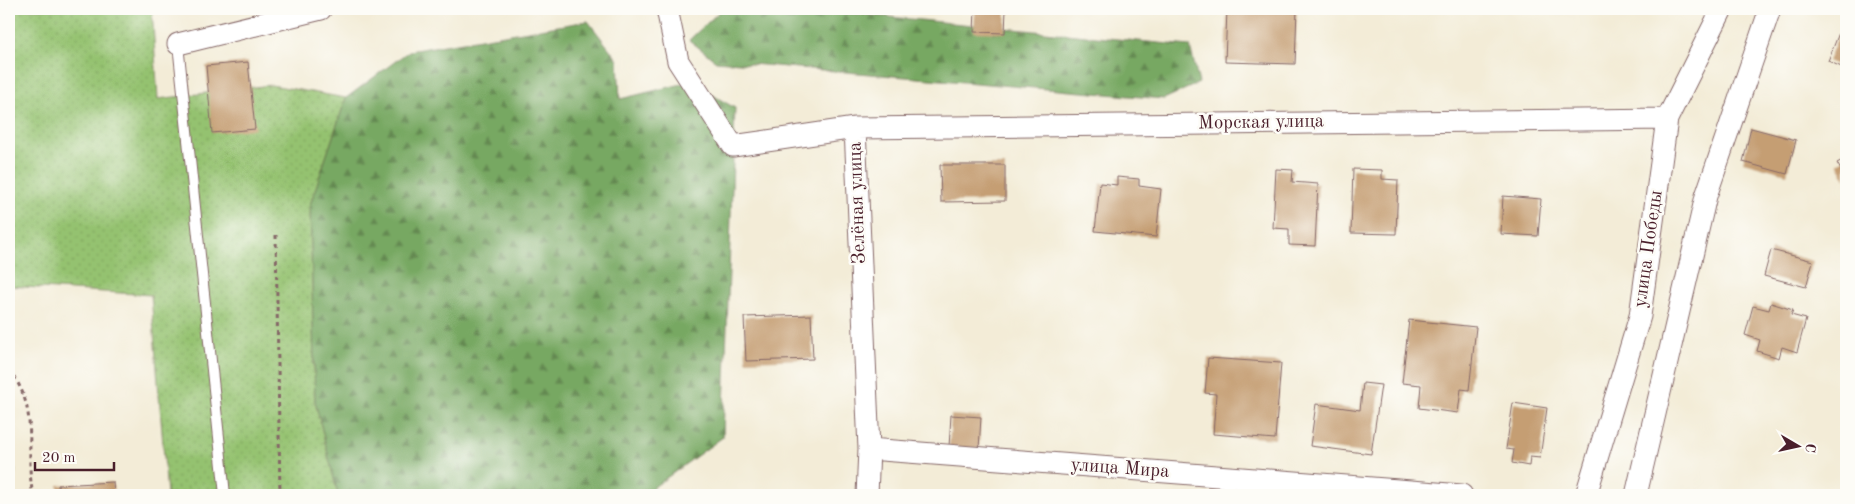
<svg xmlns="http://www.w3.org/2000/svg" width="1855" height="504" font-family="'Old Standard TT',serif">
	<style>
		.grass { fill: url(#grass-dots); stroke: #6f704e }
		.forest { fill: url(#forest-firs); stroke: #606446 }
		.building { fill: #c59e73 }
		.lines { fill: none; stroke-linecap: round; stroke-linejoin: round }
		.service-casing { stroke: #856767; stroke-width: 12 }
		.minor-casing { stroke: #856767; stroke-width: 23 }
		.path { stroke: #856767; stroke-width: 3; stroke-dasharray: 4 4; stroke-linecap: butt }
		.service { stroke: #fff; stroke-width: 10 }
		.minor { stroke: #fff; stroke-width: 21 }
		.labels { text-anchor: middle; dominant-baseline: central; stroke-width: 5; stroke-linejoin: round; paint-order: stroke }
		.street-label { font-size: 19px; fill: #4a1f2b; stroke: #fdfcf7 }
	</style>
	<defs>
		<pattern id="grass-dots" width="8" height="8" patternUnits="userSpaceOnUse" patternTransform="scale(1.25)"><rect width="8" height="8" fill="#94c270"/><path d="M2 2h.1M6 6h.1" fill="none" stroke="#81a661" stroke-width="1.8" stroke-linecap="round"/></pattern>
		<pattern id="forest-firs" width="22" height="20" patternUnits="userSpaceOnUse" patternTransform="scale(1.25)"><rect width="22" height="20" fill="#77a862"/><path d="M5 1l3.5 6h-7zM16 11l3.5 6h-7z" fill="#648851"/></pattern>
	</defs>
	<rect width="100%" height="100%" fill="#fdfcf7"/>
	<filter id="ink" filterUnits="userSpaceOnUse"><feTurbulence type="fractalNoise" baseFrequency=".02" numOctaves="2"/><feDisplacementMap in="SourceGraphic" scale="10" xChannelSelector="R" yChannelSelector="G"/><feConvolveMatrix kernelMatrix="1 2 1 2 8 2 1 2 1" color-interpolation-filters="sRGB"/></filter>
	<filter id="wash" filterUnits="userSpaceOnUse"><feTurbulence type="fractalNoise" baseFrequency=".0096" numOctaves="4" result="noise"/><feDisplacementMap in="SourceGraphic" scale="20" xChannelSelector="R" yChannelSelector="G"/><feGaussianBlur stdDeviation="1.12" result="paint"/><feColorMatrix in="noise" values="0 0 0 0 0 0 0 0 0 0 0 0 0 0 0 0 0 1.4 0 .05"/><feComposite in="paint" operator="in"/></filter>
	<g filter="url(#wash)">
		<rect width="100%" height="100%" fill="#f3ecd7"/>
		<path class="grass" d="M9,9H152L158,99L271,85L346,98L310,205L315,401L338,495H167L151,295L9,286Z
			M9,440L15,471L12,495H9Z"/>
		<path class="forest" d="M734,9H807L1190,46L1199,83L1164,99L716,61L689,40L720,11Z
			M588,21L618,60L620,99L690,82L735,108L723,437L643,495H338L315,401L310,205L346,98L409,51Z"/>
		<g id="blocks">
			<path class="building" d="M975,9H1006L1005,33L974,32Z
				M1227,9H1297L1295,64L1225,62Z
				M1846,15V69L1828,61Z
				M248,62L255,129L212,133L206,66Z
				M1751,128L1796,140L1787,174L1743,162Z
				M1846,158V179L1837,163Z
				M940,165H1005V201L941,202Z
				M1276,169L1293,170L1292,182L1318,184L1315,246L1289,245V229L1273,228Z
				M1353,169L1382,170V179L1398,180L1396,234L1351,233Z
				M1117,177L1139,179V186L1161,189L1156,237L1095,231L1100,183L1117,185Z
				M1503,196L1541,199L1538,236L1501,234Z
				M1771,250L1813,261L1806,287L1764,276Z
				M1771,303L1793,310L1791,315L1806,319L1797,352L1782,347L1779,358L1757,351L1760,340L1745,335L1753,306L1769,310Z
				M811,315L813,359L746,361L744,317Z
				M1409,320L1476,327L1469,390L1461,389L1458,413L1419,408L1421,385L1402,383Z
				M1208,358L1281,363L1275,439L1213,434L1216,394L1205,393Z
				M1363,383L1381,385L1371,454L1310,446L1316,404L1360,410Z
				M1513,403L1547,408L1540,458L1530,457L1529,466L1512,463L1514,450L1506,449Z
				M951,415L981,417L979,449L949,447Z
				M113,482L114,495H59L58,485Z"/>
		</g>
	</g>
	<g filter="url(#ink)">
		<use href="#blocks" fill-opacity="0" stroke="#856767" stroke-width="1"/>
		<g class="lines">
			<defs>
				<path id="service" d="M178,44L225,495"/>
				<path id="minor" d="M667,9L678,61L733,146L855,128L869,449L867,495
					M178,44L321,9
					M855,128L1667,119
					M869,449L1462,495
					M1586,495L1640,316L1667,119L1722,9
					M1636,495L1706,196L1770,9"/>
			</defs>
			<use href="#service" class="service-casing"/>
			<use href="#minor" class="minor-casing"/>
			<path class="path" d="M276,235L280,495
				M9,370C41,409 24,452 33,495"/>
			<use href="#service" class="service"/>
			<use href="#minor" class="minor"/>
		</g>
	</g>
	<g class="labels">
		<g class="street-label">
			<text transform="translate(1261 123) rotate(-1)">Морская улица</text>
			<text transform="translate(858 203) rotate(-92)">Зелёная улица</text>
			<text transform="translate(1649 249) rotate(-82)">улица Победы</text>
			<text transform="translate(1120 469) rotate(4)">улица Мира</text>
		</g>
	</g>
	<rect width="1855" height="504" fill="none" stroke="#fdfcf7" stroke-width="30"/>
	<g transform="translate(1798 446) rotate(99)" stroke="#fdfcf7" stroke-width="4" paint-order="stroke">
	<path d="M0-4L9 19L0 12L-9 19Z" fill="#4a1f2b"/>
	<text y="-8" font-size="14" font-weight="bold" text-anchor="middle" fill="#4a1f2b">С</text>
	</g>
	<path d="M35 462v8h79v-8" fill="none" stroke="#4a1f2b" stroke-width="2.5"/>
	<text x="42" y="462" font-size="15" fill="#4a1f2b" stroke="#fdfcf7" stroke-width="4" paint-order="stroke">20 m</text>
</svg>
